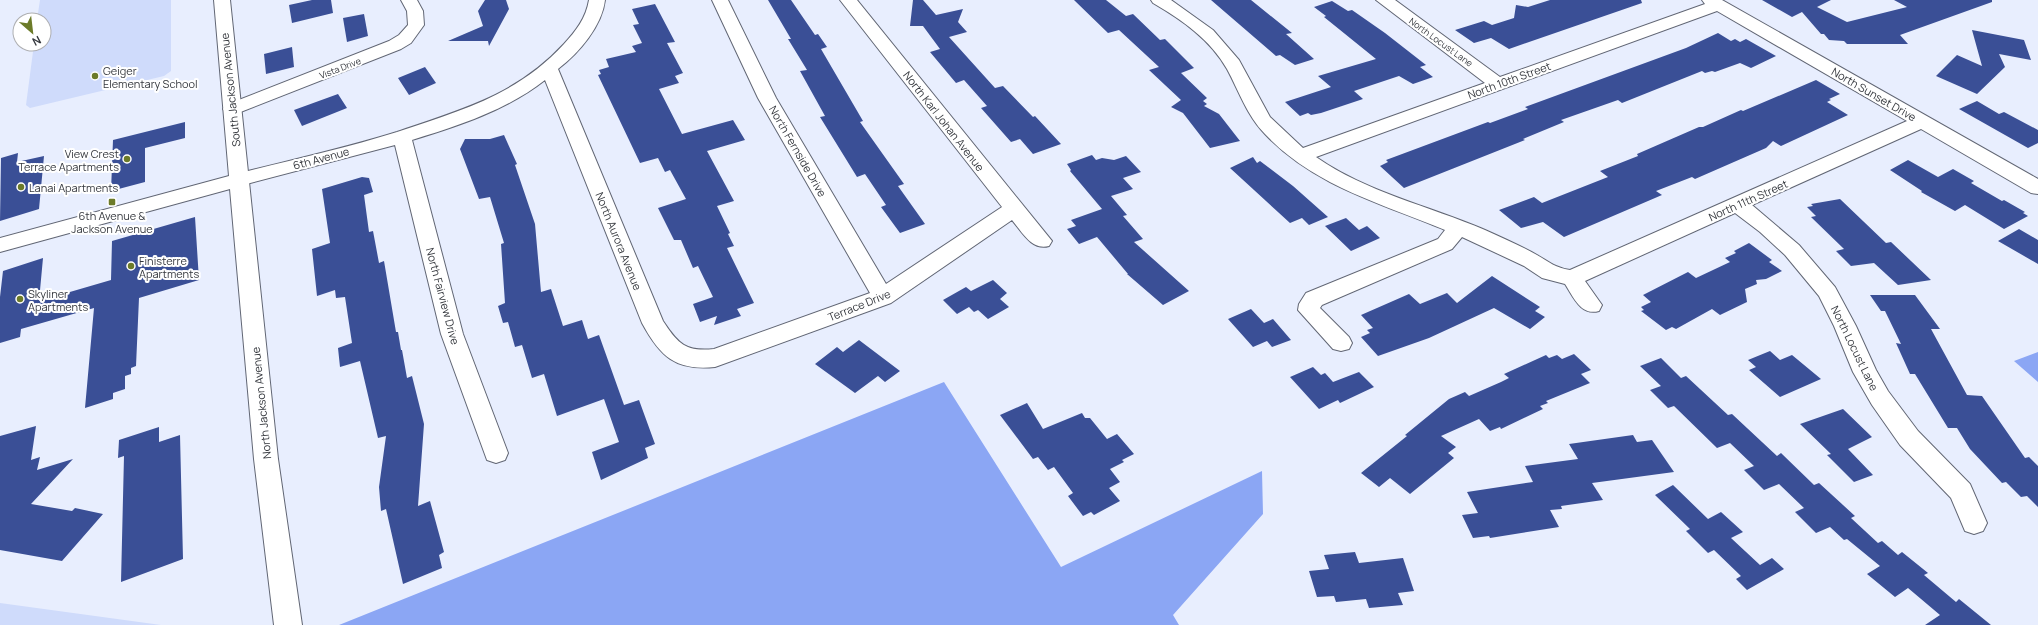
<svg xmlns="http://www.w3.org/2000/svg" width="2038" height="625" font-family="Manrope,sans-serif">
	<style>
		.green { fill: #cfdbfb }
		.forest { fill: #8ba6f4 }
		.building { fill: #3a4f96 }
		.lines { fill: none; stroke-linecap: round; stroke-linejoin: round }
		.minor-casing { stroke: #616674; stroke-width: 2 }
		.major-casing { stroke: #616674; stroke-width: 2 }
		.minor { fill: #fff; fill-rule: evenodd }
		.major { fill: #fff; fill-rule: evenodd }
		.poi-dot { fill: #6c7b29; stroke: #fff; stroke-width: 1.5 }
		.labels { text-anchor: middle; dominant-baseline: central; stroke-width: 4; stroke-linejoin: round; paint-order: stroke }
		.far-street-label { font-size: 9px; fill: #35383e; stroke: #fff }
		.poi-label { font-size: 11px; fill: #35383e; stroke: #fff; text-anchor: start }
		.street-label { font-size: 11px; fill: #35383e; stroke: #fff }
	</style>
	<rect width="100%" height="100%" fill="#e8eefe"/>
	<path class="green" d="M40,0H171V71L164,76L30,108L26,105L34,44H44V20H37Z
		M0,603L161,625H0Z"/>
	<path class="forest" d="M2038,352V382L2014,361Z
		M944,382L1061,567L1262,471L1263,514L1173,615L1179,625H339Z"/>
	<path class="building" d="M312,0H331L333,13L292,23L289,5Z
		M485,0H506L509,9L489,46L488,41H448L483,26L478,11Z
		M768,0H791L815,35L818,34L827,47L821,49L863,121L860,122L904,184L898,186L925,224L900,233L881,207L886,205L865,174L857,177L820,117L825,116L800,71L807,70L788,39H791Z
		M913,0H923L936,15L963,9L958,22L967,32L949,37L995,88L1003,86L1033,117L1035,116L1061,144L1033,154L1020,139L1011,142L981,108L987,106L964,80L956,83L930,52L940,49L923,26H910Z
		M1074,0H1106L1126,16L1133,14L1160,40L1165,39L1194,68L1181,73L1207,98L1203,101L1207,104L1204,106L1219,114L1240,141L1210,148L1183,113L1171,107L1181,100L1149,70L1159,67L1119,30L1108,33Z
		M1211,0H1251L1292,33L1286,34L1314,59L1295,65L1280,55L1276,56Z
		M1550,0H1641L1642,3L1509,49L1491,38L1474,43L1455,30L1484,21L1492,25L1514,18L1516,5L1528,7Z
		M1762,0H1831L1817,7L1847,22L1907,7L1894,0H1992V2L1900,35L1908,44H1847L1844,41L1829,40L1824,34H1821L1802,12L1792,17Z
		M1332,1L1348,11L1352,10L1385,33L1426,65L1420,67L1433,77L1413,84L1399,76L1354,91L1363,99L1321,113L1311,115L1308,113L1300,116L1285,102L1331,87L1318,76L1376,59L1324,17L1326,16L1314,7Z
		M655,4L675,42L667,43L683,73L675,76L679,83L659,89L682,134L733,120L745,140L707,151L734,201L717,206L730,233L728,234L734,246L727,248L754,303L737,309L741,316L714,325L717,316L700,322L693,304L713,297L698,266L693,268L681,240H674L658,208L686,199L670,170L665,172L658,158L640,163L598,75L601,74L599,70L609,67L606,59L636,52L632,46L642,43L633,25L639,24L632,9Z
		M364,14L368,36L347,42L343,18Z
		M1972,30L2024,40L2031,60L1999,54L2005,67L1977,94L1936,76L1957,55L1982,66Z
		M1718,33L1731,41L1735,39L1740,42L1746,39L1776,56L1751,68L1740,63L1715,72L1712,71L1705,73L1702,71L1622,103L1618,100L1561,120L1564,122L1523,139L1525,140L1404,188L1380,166L1388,162L1386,160L1488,122L1490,123L1528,109L1525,107L1686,48Z
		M292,47L294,67L266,74L264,54Z
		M425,67L436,83L409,95L398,78Z
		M1816,80L1840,94L1829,99L1831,100L1827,102L1848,115L1781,146L1773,141L1766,148L1695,179L1692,177L1656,191L1662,195L1564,237L1543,222L1521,228L1499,210L1534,197L1542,203L1608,177L1600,171L1638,156L1637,154L1699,127H1703L1741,110L1743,111Z
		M338,94L347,108L302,126L294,110Z
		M1977,101L1999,114L2004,112L2038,130V143L2028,148L1959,109Z
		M185,122V138L145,148V182L111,191L113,140Z
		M504,135L517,164L515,165L535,224L541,292L551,289L563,326L582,320L588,339L599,335L624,405L639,400L655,444L645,448L648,458L601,480L592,452L619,442L604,399L557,416L544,374L532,378L522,345L515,347L508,322L503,323L498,306L505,303L501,244L504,243L490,197L479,199L460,149L465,139H490Z
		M18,153L17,162L44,156L39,209L0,221L1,158Z
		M1092,155L1096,160L1102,158L1114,160L1126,156L1141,172L1123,178L1133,189L1111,196L1127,215L1123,216L1143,239L1134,242L1189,291L1163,305L1127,274H1128L1097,237L1079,244L1067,229L1076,226L1071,220L1102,209L1070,171L1071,170L1067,164Z
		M1253,157L1257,163L1260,161L1293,186L1328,217L1309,225L1302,218L1290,223L1230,168Z
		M1908,160L1938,177L1953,169L1974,181L1971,183L2002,201L2004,200L2025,212L2023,213L2028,216L2004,229L1965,205L1955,211L1921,192L1922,191L1890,170Z
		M362,177L369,178L373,192L364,195L369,232L373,231L379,263L384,261L396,332H398L401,350H402L407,378L412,376L424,424L418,506L430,501L444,552L439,555L442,568L403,584L386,509L381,511L379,487L386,436L378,438L360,361L340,367L338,348L352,343L345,297L336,298L335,290L317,296L312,249L330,243L322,189Z
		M1840,199L1886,243L1891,242L1931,280L1898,285L1874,263L1851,266L1836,251L1844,249L1811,217L1816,216L1807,207L1813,206L1811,204Z
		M195,217L199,280L139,298L136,366L131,368V374L125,376V389L113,393V399L85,408L94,308L21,329L20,337L0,343V297L3,271L43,258L39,301L111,280L112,241Z
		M1346,218L1359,230L1367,226L1380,238L1351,251L1325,226Z
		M2019,229L2038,240V264L1998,241Z
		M1749,243L1772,260L1769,262L1782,271L1766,279L1756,280L1757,284L1745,289L1747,302L1720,315L1712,309L1676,329L1672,327L1666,330L1641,311L1644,310L1641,307L1651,302L1643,295L1688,272L1696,278L1730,262L1725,258L1736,253L1734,251Z
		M1492,276L1540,307L1535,311L1545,317L1530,329L1494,308L1429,338L1378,356L1361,337L1370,333L1367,330L1373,328L1361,315L1409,294L1420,304L1447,293L1457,303Z
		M993,280L1007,293L1000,299L1009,307L988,319L978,310L974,312L969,307L957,314L943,300L966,287L971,291Z
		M1870,295H1915L1940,329H1931L1967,395L1982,396L2025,458L2029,457L2038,466V507L2027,496L2021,497L2006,482L2002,483L1970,449L1957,428H1948L1915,374H1910L1896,343L1901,344L1885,311H1881Z
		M1251,309L1264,323L1273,319L1291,340L1272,347L1267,341L1253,347L1228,319Z
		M859,340L900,371L885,382L878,376L855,393L815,364L837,347L843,352Z
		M1770,351L1780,360L1792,355L1821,379L1780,397L1749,370L1756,367L1748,360Z
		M1574,354L1591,370L1581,374L1590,383L1546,401L1548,403L1540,406L1543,409L1501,429L1500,427L1490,431L1479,419L1441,436L1456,447L1448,453L1454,458L1410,494L1390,478L1379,487L1361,473L1407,436L1405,435L1449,399L1465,392L1469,396L1501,382L1509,378L1504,374L1546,355L1549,358L1557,355L1562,359Z
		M1661,358L1681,378L1686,376L1728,415L1732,414L1777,456L1781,453L1814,485L1819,483L1855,516L1851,518L1878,543L1882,541L1898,555L1902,552L1928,573L1924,575L1956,602L1959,599L1991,625H1925L1940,615L1908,588L1895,597L1867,574L1880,566L1847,539L1844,540L1830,527L1816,533L1795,512L1804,508L1779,484L1764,490L1744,470L1754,466L1730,443L1717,448L1674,406L1668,408L1650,390L1661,386L1640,366Z
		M1313,367L1321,375L1325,373L1333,382L1359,372L1374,387L1340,403L1338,400L1319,409L1290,377Z
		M1027,403L1043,429L1082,413L1085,418H1090L1107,439L1117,434L1134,454L1122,460L1124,462L1110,469L1120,482L1109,488L1120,501L1094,515L1091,512L1083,516L1068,496L1073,493L1054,467L1048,470L1038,457L1033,459L1000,415Z
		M1843,409L1872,437L1848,449L1873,475L1854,482L1827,455L1831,454L1800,424Z
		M36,426L31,460L40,457L37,470L73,459L31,504L72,511L75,508L103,514L62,561L0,550V436Z
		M159,427V442L180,435L183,559L121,582L124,456L118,458L119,440Z
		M1633,435L1637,442L1652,440L1674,472L1592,483L1603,500L1561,506L1562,509L1550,510L1559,527L1490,538L1489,536L1473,538L1462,515L1478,513L1467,492L1533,482L1525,466L1578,459L1569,444Z
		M1673,485L1708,519L1721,512L1743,532L1731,538L1760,565L1772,558L1784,569L1747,590L1736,579L1741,576L1714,550L1708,553L1686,531L1690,529L1655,495Z
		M1355,552L1359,563L1403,558L1414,591L1398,593L1403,605L1369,608L1366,599L1336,602L1334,596L1317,597L1309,571L1329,569L1324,555Z"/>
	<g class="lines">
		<defs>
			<path id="minor" d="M401,0H417L423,11L424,25L411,43L401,49L238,113L232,115L226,113L223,109L226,105L389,41L399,35L408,25L407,11Z
				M589,0H605C602,26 579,53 558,69L663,321C678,344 686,352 714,349L870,293L758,98L712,0H728L776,98L886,284L1002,207L840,0H857L1052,241L1049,246C1032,251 1022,232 1012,220L891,303L715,367C675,371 660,356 642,323L545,80C507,110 458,126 412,140L463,334L508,453L505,460L496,463L487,460L441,334L395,145L239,186L232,185L229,180L232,175C287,161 343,149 397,132C461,110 516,96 564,44C576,31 586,18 589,0Z
				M1151,0H1171L1213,30L1239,60L1270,117L1303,148L1485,83L1376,0H1395L1500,77L1705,4L1702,0H1722L2038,179V194L2031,193L1921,129L1752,205L1799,245L1835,287L1856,326L1876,370L1888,391L1918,431L1970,484L1987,523L1983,531L1974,534L1965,531L1951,498L1900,445L1872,405L1853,372L1834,326L1819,296L1785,255L1760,232L1735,213L1585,281L1602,305L1599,311C1581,316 1574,298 1565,284L1542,278L1524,266L1462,237L1452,249L1322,305L1320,308L1349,337L1352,343L1349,349L1341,351L1333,349L1298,310L1299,304L1306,293L1438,239L1445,230C1381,203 1314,186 1265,134C1247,116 1239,91 1227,69C1210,39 1182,20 1153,3ZM1717,11L1907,121L1570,270C1556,268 1549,262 1537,255C1521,246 1503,238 1485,230C1429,206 1366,192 1316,157Z"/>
			<path id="major" d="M214,0H230L278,459L302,625H274L254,459L230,189L0,252V238L229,176Z"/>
		</defs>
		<use href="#minor" class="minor-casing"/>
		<use href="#major" class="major-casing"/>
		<use href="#minor" class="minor"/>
		<use href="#major" class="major"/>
	</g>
	<g class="poi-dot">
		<circle cx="95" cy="76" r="4"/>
		<circle cx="127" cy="159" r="4"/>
		<circle cx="21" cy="187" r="4"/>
		<rect x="108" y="198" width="8" height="8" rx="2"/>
		<circle cx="131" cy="266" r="4"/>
		<circle cx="20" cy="299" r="4"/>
	</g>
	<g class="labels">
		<g class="far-street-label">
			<text transform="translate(1441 42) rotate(36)">North Locust Lane</text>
			<text transform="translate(340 68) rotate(-21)">Vista Drive</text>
		</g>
		<g class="poi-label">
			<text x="103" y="70">Geiger<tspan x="103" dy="13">Elementary School</tspan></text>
			<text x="119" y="153" text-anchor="end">View Crest<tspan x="119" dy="13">Terrace Apartments</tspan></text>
			<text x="29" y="187">Lanai Apartments</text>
			<text x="112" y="215" text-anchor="middle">6th Avenue &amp;<tspan x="112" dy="13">Jackson Avenue</tspan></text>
			<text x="139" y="260">Finisterre<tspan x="139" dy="13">Apartments</tspan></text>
			<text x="28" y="293">Skyliner<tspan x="28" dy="13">Apartments</tspan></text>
		</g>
		<g class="street-label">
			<text transform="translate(1509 80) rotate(-20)">North 10th Street</text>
			<text transform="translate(230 90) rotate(-96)">South Jackson Avenue</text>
			<text transform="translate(1874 94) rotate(30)">North Sunset Drive</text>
			<text transform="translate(944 121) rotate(52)">North Karl Johan Avenue</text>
			<text transform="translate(798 151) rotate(60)">North Fernside Drive</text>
			<text transform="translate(321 158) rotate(-15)">6th Avenue</text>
			<text transform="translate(1748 200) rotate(-24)">North 11th Street</text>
			<text transform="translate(619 241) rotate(68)">North Aurora Avenue</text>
			<text transform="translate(443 296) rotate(75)">North Fairview Drive</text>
			<text transform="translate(859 305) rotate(-22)">Terrace Drive</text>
			<text transform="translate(1855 348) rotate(64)">North Locust Lane</text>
			<text transform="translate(261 403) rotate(-96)">North Jackson Avenue</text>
		</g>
	</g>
	<g transform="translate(32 32) rotate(152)"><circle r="19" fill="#ffffff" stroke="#aeafb2"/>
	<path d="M0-3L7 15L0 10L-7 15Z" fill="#6c7b29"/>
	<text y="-6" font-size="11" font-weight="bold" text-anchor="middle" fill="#35383e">N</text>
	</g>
</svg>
